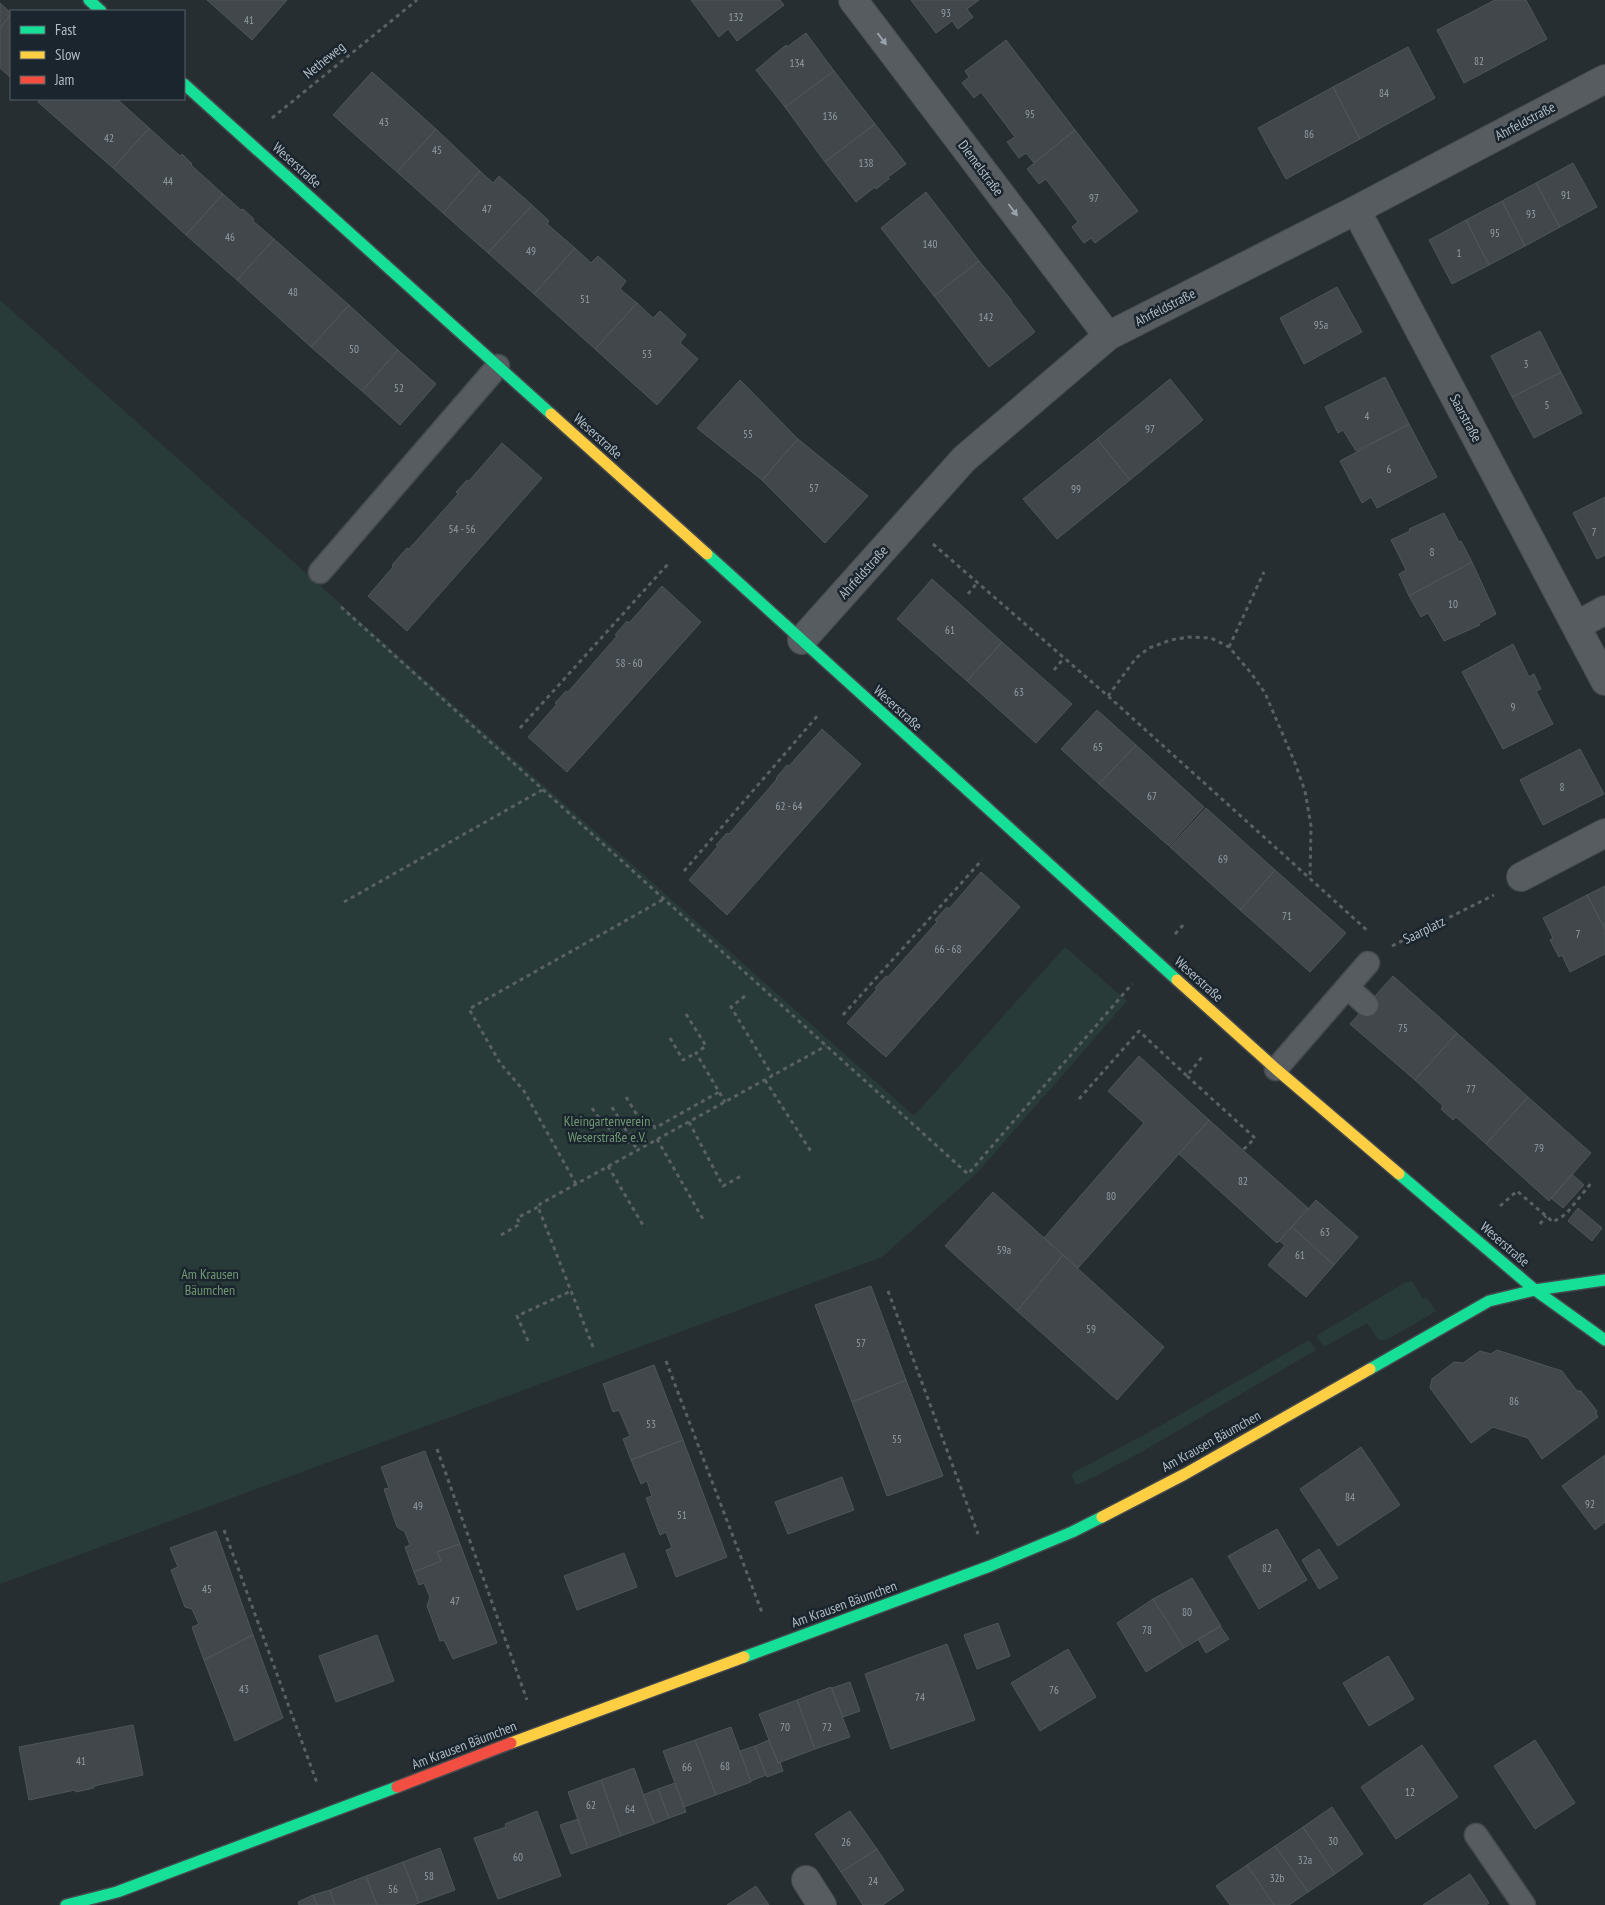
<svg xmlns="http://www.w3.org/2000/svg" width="1605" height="1905" font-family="'PT Sans Narrow',sans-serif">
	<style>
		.green { fill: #283b39 }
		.building { fill: #41474a; stroke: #4f565a }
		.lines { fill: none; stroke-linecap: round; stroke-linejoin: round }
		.lane-casing { stroke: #444a4d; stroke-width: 25 }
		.street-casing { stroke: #444a4d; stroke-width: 30 }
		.fast-casing { stroke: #444a4d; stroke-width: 14 }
		.slow-casing { stroke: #444a4d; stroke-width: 14 }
		.jam-casing { stroke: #444a4d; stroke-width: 14 }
		.path { stroke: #5a6165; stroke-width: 3; stroke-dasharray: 4 4; stroke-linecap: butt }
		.lane { stroke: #575c61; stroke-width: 22 }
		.street { stroke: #575c61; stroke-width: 28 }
		.fast { stroke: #16e098; stroke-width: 11 }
		.slow { stroke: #ffcf43; stroke-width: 11 }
		.jam { stroke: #f24e42; stroke-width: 11 }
		.oneway { fill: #9aa3ab }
		.labels { text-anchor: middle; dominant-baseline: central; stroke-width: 5; stroke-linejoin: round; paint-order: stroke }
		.number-label { font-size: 11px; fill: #949ea6 }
		.street-label { font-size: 14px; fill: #b0bbc4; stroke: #1b252d }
		.park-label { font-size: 14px; fill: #709873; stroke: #1b252d }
	</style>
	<rect width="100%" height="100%" fill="#272e32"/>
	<path class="green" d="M0,300L914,1116L1065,947L1127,1001L978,1172L882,1257L0,1584Z
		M1412,1281L1423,1299L1426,1297L1436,1311L1385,1341L1378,1339L1367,1323L1324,1347L1316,1336L1404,1283Z
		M1309,1340L1316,1350L1143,1451L1094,1477L1076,1485L1071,1474L1162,1425Z"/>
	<path class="building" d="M207,0H287L252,40Z
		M691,0H780L784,5L737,41L728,29L719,37Z
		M911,0H979L967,9L973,17L958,29L952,21L936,33Z
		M1495,0H1526L1547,39L1464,83L1437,30Z
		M0,3L11,13L0,28Z
		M11,15V78L0,68V28Z
		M806,33L834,71L785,107L756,70L786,45L787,47Z
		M1006,40L1075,130L1034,163L1026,153L1019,158L1007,142L1015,137L981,92L974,98L962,83L969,77L965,71Z
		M1408,47L1435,98L1360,139L1333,87Z
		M834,71L875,124L825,162L785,107Z
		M372,72L436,129L397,172L333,115Z
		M1333,87L1360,139L1286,179L1258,128Z
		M40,99H117L149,128L113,168L38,102Z
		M875,124L906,164L888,177L889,179L876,189L875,187L856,202L825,162Z
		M149,128L180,156L182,154L192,164L191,165L223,194L186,235L113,168Z
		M436,129L480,171L443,213L397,172Z
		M1075,130L1138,211L1095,243L1091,238L1084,243L1072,227L1078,222L1046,179L1039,184L1027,169Z
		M1573,163L1597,207L1560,227L1536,183Z
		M480,171L493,183L499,176L532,205L488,253L443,213Z
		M1536,183L1560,227L1525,246L1502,201Z
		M926,192L979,261L934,296L881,228Z
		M223,194L241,210L243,209L254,219L253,221L274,239L237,280L186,235Z
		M1502,201L1525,246L1489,265L1466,220Z
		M532,205L549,221L547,224L575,248L534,294L488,253Z
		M1466,220L1489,265L1452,284L1429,240Z
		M274,239L349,305L311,347L237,280Z
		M575,248L591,263L598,256L626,281L620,289L637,303L595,349L534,294Z
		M979,261L1012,301H1011L1035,332L989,367L934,296Z
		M1337,287L1362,332L1304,364L1280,318Z
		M637,303L653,318L660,311L686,335L680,343L698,359L657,405L595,349Z
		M349,305L398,350L362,391L311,347Z
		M1540,331L1561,372L1512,397L1491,356Z
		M398,350L436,384L400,425L362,391Z
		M1561,372L1582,413L1534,438L1512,397Z
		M1385,377L1409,424L1356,451L1343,430L1338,433L1325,407Z
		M1170,379L1203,420L1130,480L1097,439Z
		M740,380L798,439L762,480L697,428Z
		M1409,424L1437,477L1377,508L1371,497L1362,503L1340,461Z
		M798,439L868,496L825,543L762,480Z
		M1097,439L1130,480L1057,539L1023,499Z
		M502,443L542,478L407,631L368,596L393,567L392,565L407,548L409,549L458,494L456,492L467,480L469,481Z
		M1605,497V555L1597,559L1573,513Z
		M1444,513L1459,542L1461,541L1472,562L1409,596L1399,574L1406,570L1391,540L1410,531L1409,529Z
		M1472,562L1496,614L1478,624L1480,625L1444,641L1428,613L1421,617L1409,596Z
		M932,579L1002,642L967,681L897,619Z
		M662,586L701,622L567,772L528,737L557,704L555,703L566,691L568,692L617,636L615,635L627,621L629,623Z
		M1002,642L1072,704L1036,743L967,681Z
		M1513,644L1529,677L1534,674L1541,689L1536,691L1553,724L1503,749L1462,672Z
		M1097,710L1136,745L1099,784L1061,749Z
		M822,729L861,764L727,915L689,880L718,846L716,845L727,833L729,834L777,779L776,778L787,765L789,766Z
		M1136,745L1204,807L1169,846L1099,784Z
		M1580,749L1604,794L1543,825L1520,780Z
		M1206,808L1275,870L1240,910L1170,847Z
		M1275,870L1346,933L1310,972L1240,910Z
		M981,872L1020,907L886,1057L847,1023L877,989L875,988L886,976L888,977L937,922L935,920L947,907L949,909Z
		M1605,886V929L1587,895Z
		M1587,895L1605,929V954L1570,972L1562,955L1559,957L1550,940L1553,938L1543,918Z
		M1393,976L1457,1033L1415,1080L1350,1024Z
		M1457,1033L1528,1097L1486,1144L1456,1117L1453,1120L1441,1109L1443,1106L1415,1080Z
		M1139,1056L1209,1120L1078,1268L1044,1238L1144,1123L1108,1091Z
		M1528,1097L1591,1153L1549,1201L1486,1144Z
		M1209,1120L1308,1208L1277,1243L1179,1154Z
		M1572,1174L1584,1185L1563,1208L1551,1198Z
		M993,1192L1063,1255L1017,1311L945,1246Z
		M1316,1200L1358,1237L1334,1265L1292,1227Z
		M1578,1208L1602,1228L1592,1241L1568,1221Z
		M1292,1227L1334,1265L1306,1297L1268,1265L1285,1245L1279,1241Z
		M1063,1255L1164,1347L1117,1400L1017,1311Z
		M871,1286L906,1380L852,1402L815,1305Z
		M1497,1350L1562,1371L1577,1391H1581L1597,1411L1596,1414L1598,1417L1542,1459L1528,1438L1493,1427L1471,1443L1430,1388L1432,1379L1454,1362L1463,1363L1480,1351L1491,1354Z
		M654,1365L683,1440L631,1460L623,1439L630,1436L619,1410L613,1412L603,1384Z
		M906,1380L943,1476L887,1496L852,1402Z
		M683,1440L727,1557L676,1577L666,1550L672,1548L666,1532L660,1535L646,1498L652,1496L647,1481L641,1484L631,1460Z
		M1361,1447L1400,1505L1338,1546L1300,1489Z
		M425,1451L460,1544L437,1552L441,1561L414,1572L405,1547L410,1545L405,1532L397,1527L384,1489L389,1488L381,1467Z
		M1605,1455V1522L1595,1530L1562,1486Z
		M842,1477L854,1510L788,1534L775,1502Z
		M1277,1529L1307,1580L1259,1609L1228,1556Z
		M216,1531L253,1635L204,1660L192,1627L199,1624L192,1609L185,1607L171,1570L178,1567L170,1548Z
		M460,1544L497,1643L453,1659L444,1640L440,1641L427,1606L430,1597L424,1583L419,1585L414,1572L441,1561L437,1552Z
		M1319,1549L1338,1578L1319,1589L1302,1560Z
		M624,1553L637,1587L577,1610L564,1576Z
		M1192,1578L1221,1626L1184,1648L1153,1599Z
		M1153,1599L1184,1648L1146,1672L1117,1623Z
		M998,1623L1010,1656L977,1669L964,1635Z
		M1220,1626L1229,1639L1206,1653L1198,1639Z
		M253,1635L283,1718L235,1741L204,1660Z
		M377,1635L394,1681L336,1702L319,1656Z
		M947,1644L975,1720L891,1749L865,1674Z
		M1068,1649L1096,1697L1040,1731L1011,1683Z
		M1388,1656L1414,1699L1369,1726L1343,1683Z
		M850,1682L860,1711L843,1717L832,1688Z
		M831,1687L850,1737L815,1749L797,1700Z
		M797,1700L815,1749L778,1763L759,1714Z
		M133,1725L143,1775L94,1786V1788L76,1792L75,1790L29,1800L19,1747Z
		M731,1727L751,1782L716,1795L695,1740Z
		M695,1740L716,1795L684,1807L663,1751Z
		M769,1740L778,1763L780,1762L783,1771L767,1777L755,1746Z
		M1535,1740L1575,1803L1535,1829L1494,1766Z
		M1422,1745L1458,1797L1396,1839L1361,1787Z
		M755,1746L766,1775L751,1781L740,1751Z
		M634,1768L654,1824L621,1836L601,1780Z
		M601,1780L621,1836L588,1848L568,1792Z
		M675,1783L686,1812L669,1818L658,1789Z
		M658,1789L669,1818L654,1824L643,1795Z
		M1332,1807L1363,1854L1335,1874L1303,1827Z
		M537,1811L561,1876L498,1899L474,1838L506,1827L505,1824Z
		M850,1811L877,1849L841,1872L815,1834Z
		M578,1819L588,1848L571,1854L560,1825Z
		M1303,1827L1335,1874L1308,1892L1275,1846Z
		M1275,1846L1308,1892L1289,1905H1274L1247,1865Z
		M440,1848L455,1890L419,1903L403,1862Z
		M877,1849L904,1890L883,1905H863L841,1872Z
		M403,1862L419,1903L413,1905H377L366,1876Z
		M1247,1865L1274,1905H1230L1216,1886Z
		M1470,1874L1489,1903L1486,1905H1423Z
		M366,1876L377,1905H335L330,1890Z
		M756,1886L769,1905H727Z
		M330,1890L335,1905H317L313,1895Z
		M313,1895L317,1905H299L298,1902Z"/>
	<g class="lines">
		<defs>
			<path id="lane" d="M320,572L498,366
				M1347,987L1367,1005
				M1276,1069L1368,963
				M1476,1835L1524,1905"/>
			<path id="street" d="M853,0L1108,336
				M1356,210L1605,681
				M1576,626L1605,610
				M802,640L964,459L1108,336L1356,210L1605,79
				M1521,877L1605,833
				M806,1880L822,1905"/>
			<path id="fast" d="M89,0L101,11
				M184,84L551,414
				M707,554L1177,980
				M1399,1174L1535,1290L1605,1340
				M1370,1369L1489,1301L1535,1290L1605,1280
				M744,1657L990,1566L1072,1532L1102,1517
				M66,1905L117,1892L397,1787"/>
			<path id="slow" d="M551,414L707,554
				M1177,980L1276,1069L1399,1174
				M1102,1517L1185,1474L1370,1369
				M511,1743L744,1657"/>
			<path id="jam" d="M397,1787L511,1743"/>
		</defs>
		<use href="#lane" class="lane-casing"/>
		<use href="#street" class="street-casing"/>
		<use href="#fast" class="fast-casing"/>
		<use href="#slow" class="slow-casing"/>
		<use href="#jam" class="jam-casing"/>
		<path class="path" d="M272,118L417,0
			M933,544L1108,696L1369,932
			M968,594L977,583
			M341,607L968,1174L1132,984
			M1229,647L1264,572
			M1054,670L1064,658
			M1108,696L1136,658L1149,648L1171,640L1188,637L1211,638L1229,647L1251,673L1265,693L1295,763L1305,791L1311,826L1310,879
			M520,728L668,564
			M684,871L819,714
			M344,902L542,790
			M1175,934L1185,923
			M1392,946L1494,895
			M745,996L731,1007L772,1075
			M686,1014L706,1046L696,1053L725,1102
			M843,1015L982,860
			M670,1038L683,1060L696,1053
			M1187,1076L1255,1138L1243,1150
			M765,1080L812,1153
			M626,1097L642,1123L650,1118L655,1128L719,1092
			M1079,1099L1139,1031L1187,1076L1202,1057
			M612,1107L627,1132L632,1135L641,1132L643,1128L642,1123
			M592,1108C606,1130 618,1136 640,1149
			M689,1122L723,1186L743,1175
			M657,1139L704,1221
			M608,1166L644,1227
			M576,1184L524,1091L500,1063L469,1009L664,899
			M1500,1206L1517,1191L1553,1222L1566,1214L1592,1182
			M1540,1224L1546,1216
			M501,1235L520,1224L517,1218L538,1207
			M888,1291L978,1534
			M528,1341L517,1316L571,1291
			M593,1347L538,1207L540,1204L826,1046
			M666,1361L763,1615
			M437,1449L527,1700
			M224,1530L317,1783"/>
		<use href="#lane" class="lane"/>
		<use href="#street" class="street"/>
		<use href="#fast" class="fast"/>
		<use href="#slow" class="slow"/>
		<use href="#jam" class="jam"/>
	</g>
	<defs><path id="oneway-solid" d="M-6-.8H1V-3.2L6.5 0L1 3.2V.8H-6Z" transform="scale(1.25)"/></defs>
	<g class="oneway">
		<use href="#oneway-solid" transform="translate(882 39) rotate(53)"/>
		<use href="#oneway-solid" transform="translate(1013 210) rotate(53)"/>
	</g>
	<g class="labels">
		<g class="number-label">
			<text x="946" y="13">93</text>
			<text x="736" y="17">132</text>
			<text x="249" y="20">41</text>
			<text x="1479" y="61">82</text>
			<text x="797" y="63">134</text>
			<text x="1384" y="93">84</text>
			<text x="1030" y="114">95</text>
			<text x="830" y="116">136</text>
			<text x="384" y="122">43</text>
			<text x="1309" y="134">86</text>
			<text x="109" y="138">42</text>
			<text x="437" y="150">45</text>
			<text x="866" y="163">138</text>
			<text x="168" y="181">44</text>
			<text x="1566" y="195">91</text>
			<text x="1094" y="198">97</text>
			<text x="487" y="209">47</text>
			<text x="1531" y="214">93</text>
			<text x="1495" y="233">95</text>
			<text x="230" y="237">46</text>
			<text x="930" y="244">140</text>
			<text x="531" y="251">49</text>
			<text x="1459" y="253">1</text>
			<text x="293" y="292">48</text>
			<text x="585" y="299">51</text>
			<text x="986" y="317">142</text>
			<text x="1321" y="325">95a</text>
			<text x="354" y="349">50</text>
			<text x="647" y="354">53</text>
			<text x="1526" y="364">3</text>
			<text x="399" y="388">52</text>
			<text x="1547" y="405">5</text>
			<text x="1367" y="416">4</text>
			<text x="1150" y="429">97</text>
			<text x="748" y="434">55</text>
			<text x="1389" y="469">6</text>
			<text x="814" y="488">57</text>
			<text x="1076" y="489">99</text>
			<text x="462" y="529">54 - 56</text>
			<text x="1594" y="532">7</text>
			<text x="1432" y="552">8</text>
			<text x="1453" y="604">10</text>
			<text x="950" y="630">61</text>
			<text x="629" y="663">58 - 60</text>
			<text x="1019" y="692">63</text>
			<text x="1513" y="707">9</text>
			<text x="1098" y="747">65</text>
			<text x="1562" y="787">8</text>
			<text x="1152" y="796">67</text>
			<text x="789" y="806">62 - 64</text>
			<text x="1223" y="859">69</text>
			<text x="1287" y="916">71</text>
			<text x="1578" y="934">7</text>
			<text x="948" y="949">66 - 68</text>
			<text x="1403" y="1028">75</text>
			<text x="1471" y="1089">77</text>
			<text x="1539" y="1148">79</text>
			<text x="1243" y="1181">82</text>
			<text x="1111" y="1196">80</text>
			<text x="1325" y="1232">63</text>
			<text x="1004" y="1250">59a</text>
			<text x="1300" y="1255">61</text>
			<text x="1091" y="1329">59</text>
			<text x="861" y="1343">57</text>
			<text x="1514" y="1401">86</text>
			<text x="651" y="1424">53</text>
			<text x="897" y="1439">55</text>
			<text x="1350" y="1497">84</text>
			<text x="1590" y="1504">92</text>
			<text x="418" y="1506">49</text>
			<text x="682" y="1515">51</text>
			<text x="1267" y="1568">82</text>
			<text x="207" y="1589">45</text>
			<text x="455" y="1601">47</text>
			<text x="1187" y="1612">80</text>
			<text x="1147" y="1630">78</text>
			<text x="244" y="1689">43</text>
			<text x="1054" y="1690">76</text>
			<text x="920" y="1697">74</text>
			<text x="785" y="1727">70</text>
			<text x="827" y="1727">72</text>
			<text x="81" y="1761">41</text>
			<text x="725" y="1766">68</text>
			<text x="687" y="1767">66</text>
			<text x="1410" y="1792">12</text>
			<text x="591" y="1805">62</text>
			<text x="630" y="1809">64</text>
			<text x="1333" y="1841">30</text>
			<text x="846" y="1842">26</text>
			<text x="518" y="1857">60</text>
			<text x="1305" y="1860">32a</text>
			<text x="429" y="1876">58</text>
			<text x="1277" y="1878">32b</text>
			<text x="873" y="1881">24</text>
			<text x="393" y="1889">56</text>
		</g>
		<g class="street-label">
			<text transform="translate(324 60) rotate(-39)">Netheweg</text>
			<text transform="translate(1525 121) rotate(-28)">Ahrfeldstraße</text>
			<text transform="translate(297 165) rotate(42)">Weserstraße</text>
			<text transform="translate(981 168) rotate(53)">Diemelstraße</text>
			<text transform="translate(1165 307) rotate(-27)">Ahrfeldstraße</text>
			<text transform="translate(1466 418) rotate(62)">Saarstraße</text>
			<text transform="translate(598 436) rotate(42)">Weserstraße</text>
			<text transform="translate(863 572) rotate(-48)">Ahrfeldstraße</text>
			<text transform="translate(898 708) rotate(42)">Weserstraße</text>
			<text transform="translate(1424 930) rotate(-26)">Saarplatz</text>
			<text transform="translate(1199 979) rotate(42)">Weserstraße</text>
			<text transform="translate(1505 1244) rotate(41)">Weserstraße</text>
			<text transform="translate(1211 1441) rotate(-29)">Am Krausen Bäumchen</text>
			<text transform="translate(844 1604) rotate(-20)">Am Krausen Bäumchen</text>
			<text transform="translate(464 1745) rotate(-21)">Am Krausen Bäumchen</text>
		</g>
		<g class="park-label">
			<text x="607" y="1121">Kleingartenverein<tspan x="607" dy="16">Weserstraße e.V.</tspan></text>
			<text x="210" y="1274">Am Krausen<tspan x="210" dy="16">Bäumchen</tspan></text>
		</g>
	</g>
	<rect x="10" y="10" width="175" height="90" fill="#1b252d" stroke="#576169"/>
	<rect x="20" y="26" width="25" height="8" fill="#16e098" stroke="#576169"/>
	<text x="55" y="35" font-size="15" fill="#b0bbc4">Fast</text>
	<rect x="20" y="51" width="25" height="8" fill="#ffcf43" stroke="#576169"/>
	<text x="55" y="60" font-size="15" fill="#b0bbc4">Slow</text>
	<rect x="20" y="76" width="25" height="8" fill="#f24e42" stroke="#576169"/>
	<text x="55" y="85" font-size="15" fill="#b0bbc4">Jam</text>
</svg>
